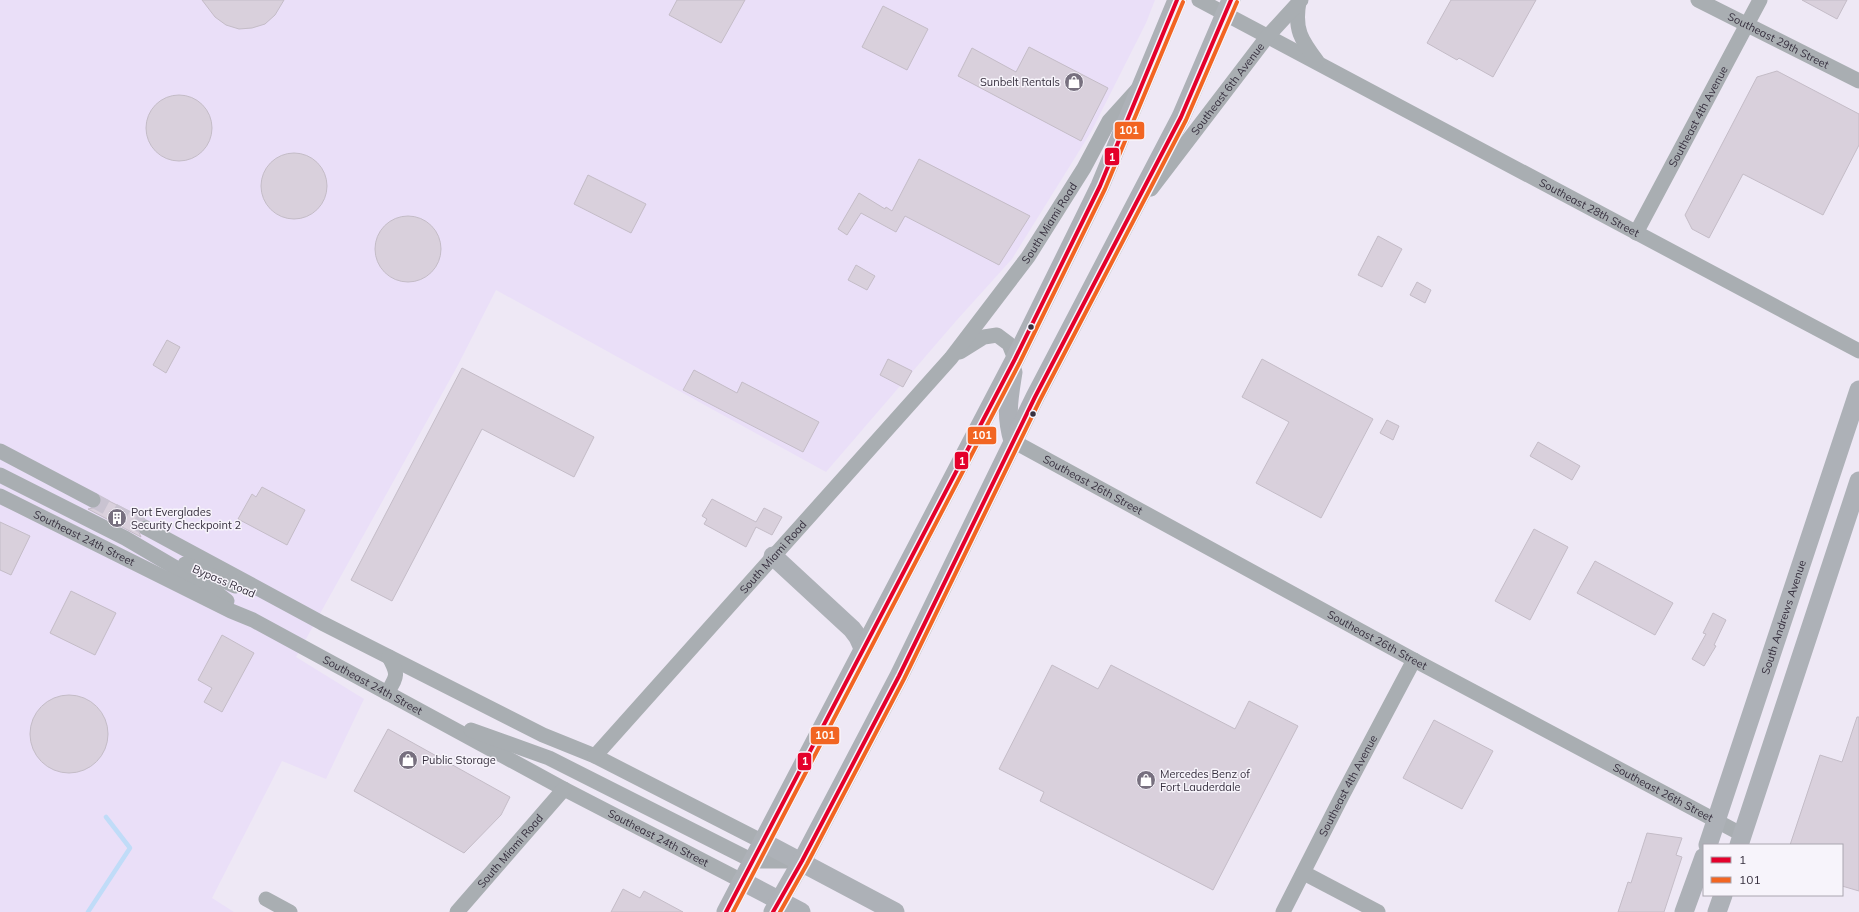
<svg xmlns="http://www.w3.org/2000/svg" width="1859" height="912" font-family="Mulish,sans-serif">
	<style>
		.built { fill: #eadff8 }
		.lines { fill: none; stroke-linecap: round; stroke-linejoin: round }
		.stream { stroke: #c0dcf8; stroke-width: 4.5 }
		.building { fill: #d9d0dc; stroke: #c4bcc7 }
		.minor-tunnel { stroke: #c9c3d1; stroke-width: 15; stroke-dasharray: 15 8; stroke-linecap: butt }
		.minor { stroke: #a9aeb2; stroke-width: 15 }
		.major { stroke: #adb1b7; stroke-width: 19 }
		.bus-1-casing { stroke: #f7f4fb; stroke-width: 7 }
		.bus-2-casing { stroke: #f7f4fb; stroke-width: 7 }
		.bus-1 { stroke: #e4002b; stroke-width: 4 }
		.bus-2 { stroke: #f26522; stroke-width: 4 }
		.bus-dot { fill: #37303f; stroke: #f7f4fb; stroke-width: 1.5 }
		.labels { text-anchor: middle; dominant-baseline: central; stroke-width: 3; stroke-linejoin: round; paint-order: stroke }
		.street-label { font-size: 11px; fill: #37303f; stroke: #f7f4fb }
		.poi-label { font-size: 11px; fill: #37303f; stroke: #f7f4fb; text-anchor: start }
		.line-badge { stroke: #f7f4fb; stroke-width: 1.5 }
		.badge-label { font-size: 11px; text-anchor: middle; font-weight: bold; fill: #fff }
	</style>
	<rect width="100%" height="100%" fill="#eee8f5"/>
	<path class="built" d="M0,0H1155L1146,23L1091,132L1012,259L956,321L826,472L496,290L458,365L296,657L364,699L326,779L282,761L212,898L234,912H0Z"/>
	<g class="lines">
		<path class="stream" d="M88,912L130,848L106,817"/>
	</g>
	<path class="building" d="M202,0H284L275,15L265,24L252,28L239,29L226,25L215,17Z
		M677,0H745L721,43L669,15Z
		M1451,0H1536L1493,77L1459,58L1457,60L1427,43Z
		M1802,0H1847L1837,19Z
		M883,6L928,29L907,70L862,47Z
		M1029,47L1108,88L1081,141L958,76L972,48L1016,72Z
		M1777,71L1859,114V145L1823,215L1743,174L1709,238L1692,229L1685,215L1757,77Z
		M146 128a33 33 0 1 1 66 0a33 33 0 1 1-66 0Z
		M261 186a33 33 0 1 1 66 0a33 33 0 1 1-66 0Z
		M919,159L1030,216L999,265L905,216L896,232L861,213L847,235L838,229L859,193L885,209L886,207L892,211Z
		M588,175L646,204L631,233L574,204Z
		M375 249a33 33 0 1 1 66 0a33 33 0 1 1-66 0Z
		M1378,236L1402,249L1382,287L1358,275Z
		M856,265L875,276L867,290L848,280Z
		M1417,282L1431,290L1425,303L1410,295Z
		M167,340L180,347L166,373L153,365Z
		M888,359L912,371L903,387L880,375Z
		M1262,359L1373,419L1321,518L1256,483L1289,422L1242,397Z
		M462,368L594,437L574,477L482,429L392,601L351,580Z
		M694,370L737,393L742,382L819,422L803,452L683,390Z
		M1387,420L1399,426L1393,440L1380,433Z
		M1538,442L1580,466L1572,480L1530,456Z
		M262,487L305,510L287,545L238,519L252,494L256,497Z
		M101,497L145,519L138,523L137,528L141,537L88,509L98,507L101,504Z
		M712,499L756,522L764,508L782,517L772,535L756,527L746,547L704,524L707,519L702,516Z
		M0,522L30,536L11,575L0,570Z
		M1534,529L1568,547L1530,620L1495,601Z
		M1595,561L1673,603L1655,635L1577,593Z
		M71,591L116,613L95,655L50,633Z
		M1713,613L1726,620L1714,645L1716,646L1704,666L1692,659L1706,634L1703,633Z
		M222,635L254,653L222,712L204,702L212,688L198,680Z
		M1052,665L1098,689L1111,665L1235,729L1249,701L1298,726L1213,890L1040,801L1044,792L999,769Z
		M30 734a39 39 0 1 1 78 0a39 39 0 1 1-78 0Z
		M1857,717H1859V891L1842,886V845H1790L1820,755L1842,762Z
		M1434,720L1493,751L1462,809L1403,778Z
		M388,729L510,797L501,815L464,853L354,791Z
		M1647,833L1682,838L1676,855L1682,857L1664,912H1618L1628,882L1631,883Z
		M623,889L640,898L644,891L683,912H611Z"/>
	<g class="lines">
		<path class="minor-tunnel" d="M93,500L146,528"/>
		<g class="minor">
			<path id="s1" d="M1199,0L1859,351"/>
			<path id="s2" d="M1698,0L1859,81"/>
			<path d="M1299,2C1294,29 1301,40 1317,61"/>
			<path id="s3" d="M1151,189L1267,37L1301,0"/>
			<path id="s4" d="M1636,233L1760,0"/>
			<path d="M960,352L984,337L997,335L1009,344L1015,359"/>
			<path id="s5" d="M1013,441L1414,660L1743,835"/>
			<path d="M0,451L93,500"/>
			<path d="M0,475L125,538L210,588L227,601"/>
			<path id="s6" d="M0,496L231,611L253,620L564,789L742,881"/>
			<path d="M146,528L322,623L543,735L595,756L763,842"/>
			<path d="M185,564L235,586"/>
			<path d="M387,693C397,676 399,675 389,657"/>
			<path d="M471,730L549,758L753,861H799"/>
			<path id="s7" d="M595,756L951,358L1028,257L1084,168L1109,121L1137,90"/>
			<path d="M1304,873L1378,912"/>
			<path d="M266,899L290,912"/>
			<path id="s8" d="M457,912L564,789"/>
			<path id="s9" d="M1283,912L1342,796L1414,660"/>
		</g>
		<g class="major">
			<path d="M1013,372C1009,398 1005,415 1013,441"/>
			<path d="M773,556L852,629L858,637L863,648"/>
			<path d="M763,842L895,912"/>
			<path id="s10" d="M1708,845L1859,390"/>
			<path d="M1739,845L1859,481"/>
			<path d="M742,881L801,912"/>
			<path d="M726,912L1015,359L1078,231L1100,186L1177,0"/>
			<path d="M773,912L802,861L899,676L1035,397L1181,117L1231,0"/>
			<path d="M1684,912L1704,857"/>
			<path d="M1717,912L1723,895"/>
		</g>
		<defs>
			<path id="bus-1" d="M726,912L1015,359L1100,186L1177,0
				M773,912L802,861L899,676L1035,397L1181,117L1231,0"/>
			<path id="bus-2" d="M733,912L1020,362L1105,189L1183,2
				M780,912L807,864L904,679L1040,400L1186,120L1237,2"/>
		</defs>
		<use href="#bus-1" class="bus-1-casing"/>
		<use href="#bus-2" class="bus-2-casing"/>
		<use href="#bus-1" class="bus-1"/>
		<use href="#bus-2" class="bus-2"/>
	</g>
	<defs>
		<symbol id="shop-disc" viewBox="-11 -11 22 22"><circle r="9.5" fill="#77707f" stroke="#f7f4fb"/><path d="M-5-2.5h2.3a2.7 3.5 0 0 1 5.4 0H5L5.5 6h-11ZM-1.5-2.5h3a1.5 2.3 0 0 0-3 0Z" fill="#fff"/></symbol>
		<symbol id="building-disc" viewBox="-11 -11 22 22"><circle r="9.5" fill="#77707f" stroke="#f7f4fb"/><path d="M-4-6H4V6H1V3H-1V6H-4ZM-2.5-4.3h1.7v1.8h-1.7ZM.8-4.3h1.7v1.8H.8ZM-2.5-1h1.7V.8h-1.7ZM.8-1h1.7V.8H.8Z" fill="#fff"/></symbol>
	</defs>
	<g fill-rule="evenodd">
		<use href="#shop-disc" x="1063" y="71" width="22" height="22"/>
		<use href="#building-disc" x="106" y="507" width="22" height="22"/>
		<use href="#shop-disc" x="397" y="749" width="22" height="22"/>
		<use href="#shop-disc" x="1135" y="769" width="22" height="22"/>
	</g>
	<g class="bus-dot">
		<circle cx="1031" cy="327" r="3.5"/>
		<circle cx="1033" cy="414" r="3.5"/>
	</g>
	<g class="labels">
		<g class="street-label">
			<text stroke="none"><textPath href="#s2" startOffset="90">Southeast 29th Street</textPath></text>
			<text stroke="none"><textPath href="#s3" startOffset="126">Southeast 6th Avenue</textPath></text>
			<text stroke="none"><textPath href="#s4" startOffset="132">Southeast 4th Avenue</textPath></text>
			<text stroke="none"><textPath href="#s1" startOffset="442">Southeast 28th Street</textPath></text>
			<text stroke="none"><textPath href="#s7" startOffset="701">South Miami Road</textPath></text>
			<text stroke="none"><textPath href="#s5" startOffset="91">Southeast 26th Street</textPath></text>
			<text stroke="none"><textPath href="#s6" startOffset="94">Southeast 24th Street</textPath></text>
			<text stroke="none"><textPath href="#s7" startOffset="267">South Miami Road</textPath></text>
			<text transform="translate(224 581) rotate(23)">Bypass Road</text>
			<text stroke="none"><textPath href="#s10" startOffset="240">South Andrews Avenue</textPath></text>
			<text stroke="none"><textPath href="#s5" startOffset="415">Southeast 26th Street</textPath></text>
			<text stroke="none"><textPath href="#s6" startOffset="418">Southeast 24th Street</textPath></text>
			<text stroke="none"><textPath href="#s9" startOffset="142">Southeast 4th Avenue</textPath></text>
			<text stroke="none"><textPath href="#s5" startOffset="739">Southeast 26th Street</textPath></text>
			<text stroke="none"><textPath href="#s6" startOffset="742">Southeast 24th Street</textPath></text>
			<text stroke="none"><textPath href="#s8" startOffset="81">South Miami Road</textPath></text>
		</g>
		<g class="poi-label">
			<text x="1060" y="82" text-anchor="end">Sunbelt Rentals</text>
			<text x="131" y="512">Port Everglades<tspan x="131" dy="13">Security Checkpoint 2</tspan></text>
			<text x="422" y="760">Public Storage</text>
			<text x="1160" y="774">Mercedes Benz of<tspan x="1160" dy="13">Fort Lauderdale</tspan></text>
		</g>
	</g>
	<g class="line-badge">
		<rect x="1114" y="121" width="31" height="19" rx="4" fill="#f26522"/>
		<rect x="1104" y="147" width="16" height="19" rx="4" fill="#e4002b"/>
		<rect x="967" y="426" width="30" height="19" rx="4" fill="#f26522"/>
		<rect x="954" y="451" width="15" height="19" rx="4" fill="#e4002b"/>
		<rect x="810" y="726" width="30" height="19" rx="4" fill="#f26522"/>
		<rect x="797" y="752" width="15" height="19" rx="4" fill="#e4002b"/>
	</g>
	<g class="badge-label">
		<text x="1129" y="134">101</text>
		<text x="1112" y="161">1</text>
		<text x="982" y="439">101</text>
		<text x="962" y="465">1</text>
		<text x="825" y="739">101</text>
		<text x="805" y="765">1</text>
	</g>
	<rect x="1703" y="844" width="140" height="52" fill="#f7f4fb" stroke="#aaa6b0"/>
	<rect x="1711" y="857" width="20" height="6" fill="#e4002b" stroke="#aaa6b0"/>
	<text x="1739" y="864" font-size="12" fill="#37303f">1</text>
	<rect x="1711" y="877" width="20" height="6" fill="#f26522" stroke="#aaa6b0"/>
	<text x="1739" y="884" font-size="12" fill="#37303f">101</text>
</svg>
